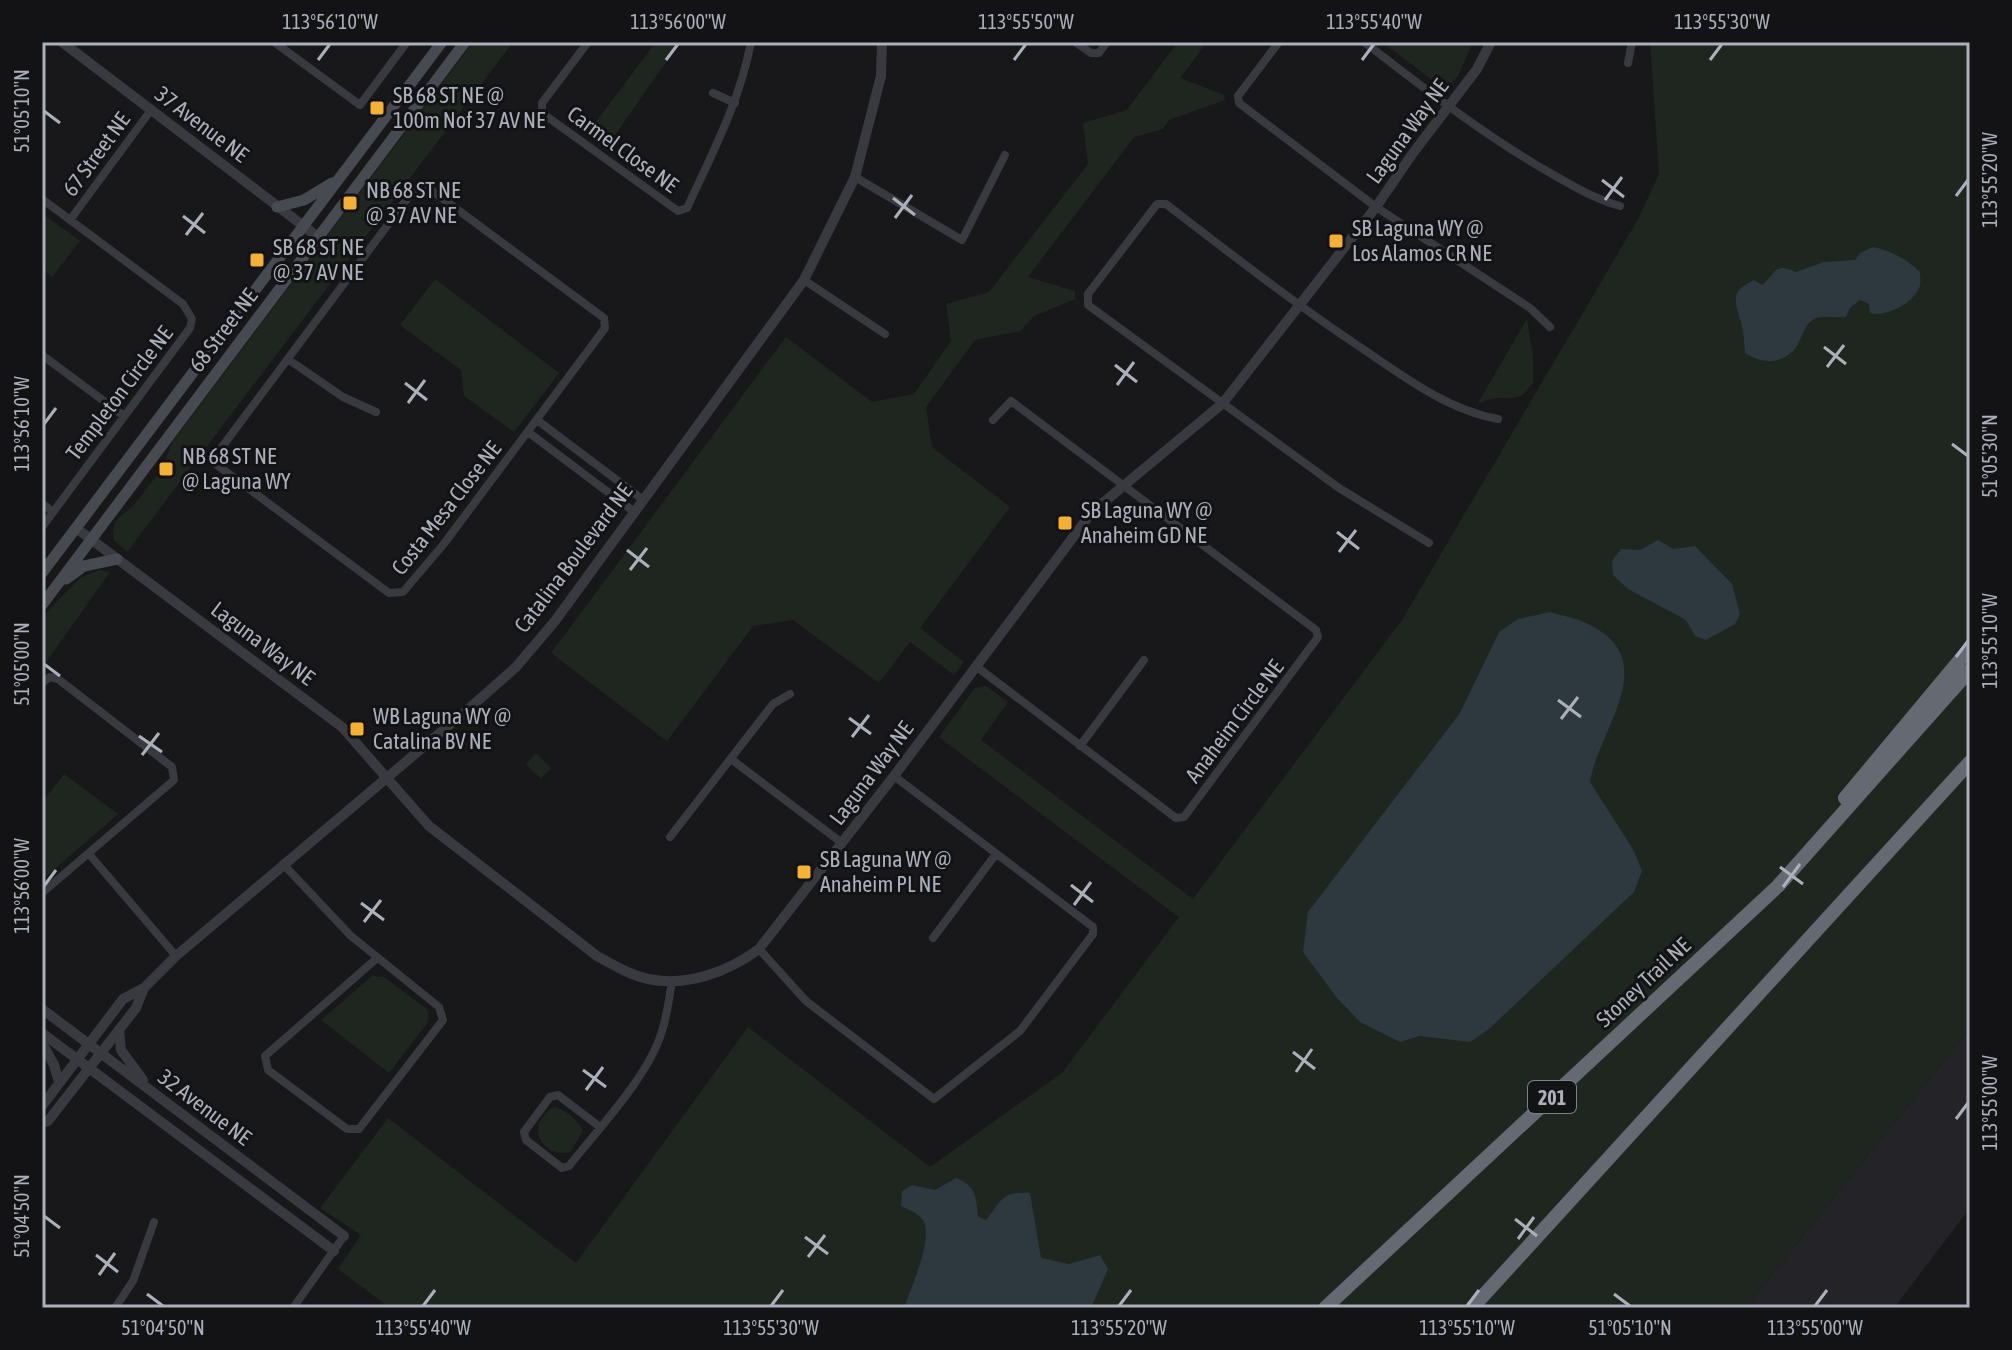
<svg xmlns="http://www.w3.org/2000/svg" width="2012" height="1350" font-family="'Asap Condensed',sans-serif">
	<style>
		.built { fill: #242428 }
		.green { fill: #1e261f }
		.water { fill: #2e383f }
		.lines { fill: none; stroke-linecap: round; stroke-linejoin: round }
		.minor { stroke: #393a40; stroke-width: 8 }
		.tertiary { stroke: #393a40; stroke-width: 10 }
		.secondary { stroke: #474a50; stroke-width: 11 }
		.motorway { stroke: #656971; stroke-width: 14 }
		.ticks { fill: none; stroke: #abb0ba; stroke-width: 3 }
		.poi-dot { fill: #f5b036; stroke: #131316; stroke-width: 3 }
		.labels { text-anchor: middle; dominant-baseline: central; stroke-width: 6; stroke-linejoin: round; paint-order: stroke }
		.shield { fill: #131316; stroke: #7d8189; stroke-width: 2 }
		.shield-label { font-size: 20px; font-weight: bold; fill: #abb0ba }
		.poi-label { font-size: 22px; fill: #abb0ba; stroke: #131316; text-anchor: start }
		.street-label { font-size: 22px; fill: #abb0ba; stroke: #131316 }
		.neatline { fill: none; stroke: #abb0ba; stroke-width: 3 }
		.ticks-label { font-size: 20px; text-anchor: middle; fill: #abb0ba }
	</style>
	<rect width="100%" height="100%" fill="#18181b"/>
	<path class="built" d="M1966,1033L1970,1036V1208L1894,1308H1745Z"/>
	<path class="green" d="M473,42H513L127,552L114,540L113,528L117,519L133,506L161,470L173,441Z
		M656,42H683L673,52L606,148L587,134Z
		M1178,42H1207L1180,78L1224,95L1225,100L1169,120L1163,129L1134,137L1028,277L1075,291V299L1034,316L1021,331L975,340L926,407L932,447L1010,507L920,628L964,662L954,675L910,642L879,683L793,620L753,626L667,741L551,653L786,337L872,402L914,394L951,341L946,304L989,292L1088,164L1083,123L1127,110Z
		M1382,42H1473L1458,76L1452,83H1436Z
		M1650,42H1970V1036L1966,1033L1745,1308H390L338,1269L361,1235L320,1208L388,1118L576,1263L748,1027L930,1167L1062,1073L1179,917L939,737L975,688L986,686L1008,702L981,740L1193,899L1402,620L1637,221L1659,174Z
		M44,215L80,241L52,277L42,269V218Z
		M435,279L559,373L514,432L464,396L461,370L400,325Z
		M1527,319L1533,356V383C1519,401 1518,398 1498,398C1491,398 1485,402 1478,403Z
		M99,570L110,572L42,668V617L80,578Z
		M536,753L551,768L541,779L526,764Z
		M64,774L118,814L42,880V802Z
		M372,976L384,977L428,1010V1022L389,1073L321,1020Z
		M554,1107C564,1109 580,1121 583,1131L570,1152C544,1159 522,1126 554,1107Z"/>
	<path class="water" d="M1873,247C1890,250 1908,260 1920,272C1920,277 1921,281 1920,286C1915,302 1886,318 1870,313L1869,304L1860,300L1850,308L1846,317C1836,318 1822,315 1814,319C1802,326 1802,342 1793,351C1779,365 1760,363 1745,353C1744,342 1744,330 1740,319C1734,299 1731,291 1754,280L1762,285C1777,273 1773,262 1796,272L1824,262L1855,260L1860,253Z
		M1658,540L1673,549L1695,546L1732,584L1740,614L1735,624L1706,640L1695,636L1686,620L1628,589L1613,575L1612,561L1621,549L1640,550Z
		M1550,612C1564,616 1580,619 1592,626C1662,663 1598,730 1590,782L1634,851L1642,871L1634,892L1489,1029L1470,1042L1420,1036L1400,1042L1360,1022L1337,998L1303,952L1308,912L1460,713L1499,632L1518,619Z
		M956,1178C976,1186 976,1196 978,1216L986,1220C1002,1200 1001,1191 1030,1193L1041,1258L1069,1264L1100,1255L1108,1269L1091,1308H904C911,1288 934,1237 923,1220C918,1213 908,1209 901,1206L902,1191L912,1185L935,1190Z"/>
	<g class="lines">
		<path class="minor" d="M274,42L360,105L407,42
			M588,42L542,103V113L678,211L687,208C712,154 740,101 751,42
			M1075,42L1091,53H1099L1107,42
			M1279,42L1238,96L1239,103L1376,207L1530,308L1550,327
			M1364,42C1425,89 1485,136 1552,174C1575,187 1595,199 1620,206
			M1628,63L1632,42
			M713,93L735,103
			M855,177L962,240L1005,155
			M416,187H427L604,318L605,328L443,545L403,592L389,593L217,465L216,455Z
			M42,199L183,304L192,319L190,328L42,527
			M70,220L151,110
			M804,280L885,334
			M42,355L124,416
			M289,360L343,397L376,412
			M537,420L642,499
			M528,432L633,511
			M42,503L53,512
			M1429,543L1339,488L1088,305V294L1157,204H1166C1231,254 1295,304 1363,349C1404,377 1448,410 1498,419
			M977,667L1176,818L1184,817L1318,637L1316,630L1011,401L993,420
			M42,683L50,677L58,679L172,767L174,780L42,893
			M1080,746L1144,660
			M731,759L842,843
			M670,837L773,704L790,694
			M89,854L176,956
			M283,864L351,936L439,1007L443,1020L359,1129H347L268,1070L265,1056L376,959
			M933,938L996,854
			M759,949L806,1001L934,1099L1020,1031L1093,934V927L894,776
			M600,1127L558,1095L550,1097L524,1132L526,1140L562,1168L569,1166C598,1129 649,1076 662,1031C667,1016 669,998 672,982
			M115,1308L133,1281L154,1222
			M293,1308L344,1236"/>
		<path class="tertiary" d="M62,42L318,237
			M76,528L342,727L429,826L597,956C613,965 630,975 648,979C687,987 728,972 759,949L894,776L1092,512L1223,403L1376,207L1413,153L1477,69L1491,42
			M42,1009L344,1236
			M119,1030L121,1050L143,1080
			M42,1033L334,1251
			M42,1043L54,1065L59,1082
			M42,1106L123,999L144,988L176,956L473,705L516,667L555,621L804,280L855,177L881,76L882,42
			M42,1123L48,1121L136,1008L144,988"/>
		<path class="secondary" d="M277,207L304,200L332,183
			M42,573L442,42
			M66,579L84,566L117,559
			M42,605L465,42"/>
		<path class="motorway" d="M1845,798L1970,648
			M1325,1308L1778,886L1970,670
			M1472,1308L1970,762"/>
	</g>
	<path class="ticks" d="M318,60L330,44M666,60L678,44M1014,60L1026,44M1362,60L1374,44M1710,60L1722,44M44,111L60,123M1602,180L1624,197M1956,196L1968,180M893,198L915,215M1605,200L1622,177M183,216L205,233M895,218L912,195M186,235L203,213M1824,347L1846,364M1115,365L1137,382M1827,367L1844,345M405,383L427,400M1117,385L1134,362M408,403L425,380M44,424L56,408M1952,444L1968,456M1337,532L1359,549M627,550L649,567M1339,552L1356,530M630,570L647,548M1956,657L1968,641M44,664L60,676M1558,700L1581,717M849,718L871,734M1561,719L1578,697M139,736L162,752M852,737L869,715M142,755L159,733M1780,867L1803,884M1071,885L1093,902M44,886L56,870M1783,887L1800,864M361,903L384,920M1074,905L1091,882M364,922L381,900M1293,1052L1315,1069M583,1070L606,1087M1296,1072L1312,1049M586,1090L603,1067M1956,1119L1968,1103M44,1216L60,1228M1515,1219L1537,1236M805,1237L828,1254M1518,1239L1534,1217M96,1255L118,1272M808,1257L825,1235M99,1275L115,1253M147,1294L163,1306M1614,1294L1630,1306M423,1306L435,1290M771,1306L783,1290M1119,1306L1131,1290M1467,1306L1479,1290M1815,1306L1827,1290"/>
	<g class="poi-dot">
		<rect x="369" y="100" width="16" height="16" rx="4"/>
		<rect x="342" y="195" width="16" height="16" rx="4"/>
		<rect x="1328" y="233" width="16" height="16" rx="4"/>
		<rect x="249" y="252" width="16" height="16" rx="4"/>
		<rect x="158" y="461" width="16" height="16" rx="4"/>
		<rect x="1057" y="515" width="16" height="16" rx="4"/>
		<rect x="349" y="721" width="16" height="16" rx="4"/>
		<rect x="796" y="864" width="16" height="16" rx="4"/>
	</g>
	<g class="labels">
		<rect class="shield" x="1528" y="1081" width="48" height="32" rx="6"/>
		<g class="shield-label">
			<text x="1552" y="1097">201</text>
		</g>
		<g class="poi-label">
			<text x="393" y="95">SB 68 ST NE @<tspan x="393" dy="25">100m Nof 37 AV NE</tspan></text>
			<text x="366" y="190">NB 68 ST NE<tspan x="366" dy="25">@ 37 AV NE</tspan></text>
			<text x="1352" y="228">SB Laguna WY @<tspan x="1352" dy="25">Los Alamos CR NE</tspan></text>
			<text x="273" y="247">SB 68 ST NE<tspan x="273" dy="25">@ 37 AV NE</tspan></text>
			<text x="182" y="456">NB 68 ST NE<tspan x="182" dy="25">@ Laguna WY</tspan></text>
			<text x="1081" y="510">SB Laguna WY @<tspan x="1081" dy="25">Anaheim GD NE</tspan></text>
			<text x="373" y="716">WB Laguna WY @<tspan x="373" dy="25">Catalina BV NE</tspan></text>
			<text x="820" y="859">SB Laguna WY @<tspan x="820" dy="25">Anaheim PL NE</tspan></text>
		</g>
		<g class="street-label">
			<text transform="translate(202 124) rotate(37)">37 Avenue NE</text>
			<text transform="translate(1407 131) rotate(-54)">Laguna Way NE</text>
			<text transform="translate(623 149) rotate(36)">Carmel Close NE</text>
			<text transform="translate(96 154) rotate(-54)">67 Street NE</text>
			<text transform="translate(223 330) rotate(-53)">68 Street NE</text>
			<text transform="translate(119 393) rotate(-53)">Templeton Circle NE</text>
			<text transform="translate(446 508) rotate(-52)">Costa Mesa Close NE</text>
			<text transform="translate(573 558) rotate(-53)">Catalina Boulevard NE</text>
			<text transform="translate(263 643) rotate(37)">Laguna Way NE</text>
			<text transform="translate(1234 721) rotate(-53)">Anaheim Circle NE</text>
			<text transform="translate(871 773) rotate(-53)">Laguna Way NE</text>
			<text transform="translate(1643 982) rotate(-43)">Stoney Trail NE</text>
			<text transform="translate(205 1107) rotate(37)">32 Avenue NE</text>
		</g>
	</g>
	<rect width="2012" height="1350" fill="none" stroke="#131316" stroke-width="88"/>
	<rect x="44" y="44" width="1924" height="1262" class="neatline"/>
	<g class="ticks-label">
		<text x="330" y="29">113°56'10"W</text>
		<text x="678" y="29">113°56'00"W</text>
		<text x="1026" y="29">113°55'50"W</text>
		<text x="1374" y="29">113°55'40"W</text>
		<text x="1722" y="29">113°55'30"W</text>
		<text transform="translate(22 111) rotate(-90)" y="7">51°05'10"N</text>
		<text transform="translate(1990 180) rotate(-90)" y="7">113°55'20"W</text>
		<text transform="translate(22 424) rotate(-90)" y="7">113°56'10"W</text>
		<text transform="translate(1990 456) rotate(-90)" y="7">51°05'30"N</text>
		<text transform="translate(1990 641) rotate(-90)" y="7">113°55'10"W</text>
		<text transform="translate(22 664) rotate(-90)" y="7">51°05'00"N</text>
		<text transform="translate(22 886) rotate(-90)" y="7">113°56'00"W</text>
		<text transform="translate(1990 1103) rotate(-90)" y="7">113°55'00"W</text>
		<text transform="translate(22 1216) rotate(-90)" y="7">51°04'50"N</text>
		<text x="163" y="1335">51°04'50"N</text>
		<text x="423" y="1335">113°55'40"W</text>
		<text x="771" y="1335">113°55'30"W</text>
		<text x="1119" y="1335">113°55'20"W</text>
		<text x="1467" y="1335">113°55'10"W</text>
		<text x="1630" y="1335">51°05'10"N</text>
		<text x="1815" y="1335">113°55'00"W</text>
	</g>
</svg>
